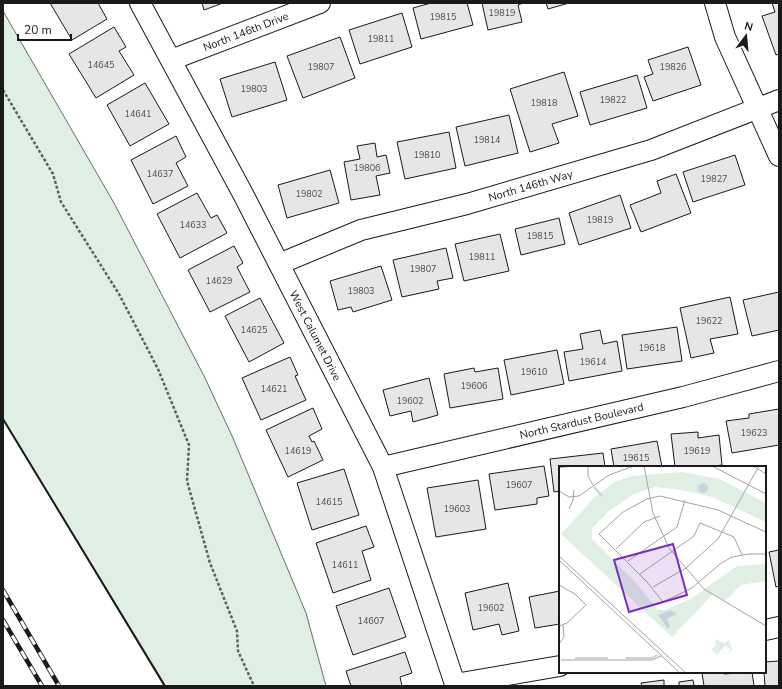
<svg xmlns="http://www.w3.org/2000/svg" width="782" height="689" font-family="'Nunito Sans',sans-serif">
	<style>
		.green { fill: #e0efe3; stroke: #6a6a6a }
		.building { fill: #e6e6e6; stroke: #1a1a1a }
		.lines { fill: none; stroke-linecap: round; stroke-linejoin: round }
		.minor-casing { stroke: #1a1a1a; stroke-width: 22 }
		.path { stroke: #5f5f5f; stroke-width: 2.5; stroke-dasharray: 3 2; stroke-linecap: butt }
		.minor { stroke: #fff; stroke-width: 20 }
		.rail-casing { stroke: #1a1a1a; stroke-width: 4.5 }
		.rail { stroke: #fff; stroke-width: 3; stroke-dasharray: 9; stroke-linecap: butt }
		.wall { stroke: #1a1a1a; stroke-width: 2 }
		.labels { text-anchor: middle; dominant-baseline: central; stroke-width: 3; stroke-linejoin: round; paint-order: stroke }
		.number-label { font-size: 9px; fill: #4d4d4d }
		.street-label { font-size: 11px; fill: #1a1a1a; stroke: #fff }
		.inset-river { fill: none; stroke: #c6d2dc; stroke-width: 2 }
		.inset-road { fill: none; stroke: #a3a3a3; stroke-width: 1 }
		.view { fill: #7b2cbf; fill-opacity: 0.15; stroke: #7b2cbf; stroke-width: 2 }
		.inset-edge { fill: none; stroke: #1a1a1a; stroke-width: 2 }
	</style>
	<rect width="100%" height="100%" fill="#fff"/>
	<path class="green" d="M3,11L114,203L204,376L233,438L306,613L326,686H164L3,419Z"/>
	<path class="building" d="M50,3H98L107,19L72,40Z
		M202,3H223L204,10Z
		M431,3H467L473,25L421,39L413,8Z
		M482,3H523L518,5L522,22L488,30Z
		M546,3H569L548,9Z
		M772,3H779V54L776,55L762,16L775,12Z
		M402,13L412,47L360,64L349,30Z
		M114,27L126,47L119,51L134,75L96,98L69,54Z
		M340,37L355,78L303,98L287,56Z
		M688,47L701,85L653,101L644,77L653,74L648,60Z
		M275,62L287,100L232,117L220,79Z
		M564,72L578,116L552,124L559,143L530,152L510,89Z
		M637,75L647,108L590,125L580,92Z
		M145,83L169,124L130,146L107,105Z
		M509,115L518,153L465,166L456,127Z
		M449,132L456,168L405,179L397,142Z
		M176,136L186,157L176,163L188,186L153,204L131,160Z
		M375,143L377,157L386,155L390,173L376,176L380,195L351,200L344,162L360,159L357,146Z
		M735,155L745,185L693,202L683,172Z
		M330,170L339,203L287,218L278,185Z
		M676,174L691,213L641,232L630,205L661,193L657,181Z
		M197,193L211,218L217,215L227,233L180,258L157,214Z
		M620,195L631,228L579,245L569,213Z
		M559,218L565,244L521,255L515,229Z
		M500,234L509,271L464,281L455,244Z
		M234,246L243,263L237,267L250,292L210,312L188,270Z
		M446,248L453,278L437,281L439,289L402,297L393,260Z
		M381,266L392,300L353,312L351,307L338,310L330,281Z
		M779,292V330L752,336L743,300Z
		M730,297L738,334L710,339L714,353L691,358L680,308Z
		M260,298L284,343L249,362L225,316Z
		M677,327L682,361L627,369L622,335Z
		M600,330L603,344L617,341L622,371L569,381L564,352L583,349L580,334Z
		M557,350L564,384L511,395L504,360Z
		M290,357L298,375L295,376L306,400L261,420L242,378Z
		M474,368L475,372L498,368L503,399L450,408L444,374Z
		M429,378L438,415L413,422L411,411L390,416L383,390Z
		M313,408L322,429L309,436L312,442L314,441L323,460L288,477L266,430Z
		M779,409V445L732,453L726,421L749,418V414Z
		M698,432V438L719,435L722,465L706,467H675L671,434Z
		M657,441L662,467H614L611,449Z
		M603,453L605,467H560V491L554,492L550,459Z
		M544,466L549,496L537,498V504L495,510L489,474Z
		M344,469L359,515L312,530L297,483Z
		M478,480L486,529L436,537L427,488Z
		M366,526L374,547L362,551L371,580L333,593L316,543Z
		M779,550V586L776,587L769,552Z
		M508,583L519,631L502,635L499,624L473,630L465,593Z
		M389,588L406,637L353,655L336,606Z
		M560,591V624L535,628L529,597Z
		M405,652L412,673L400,677L402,686H351L346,671Z
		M779,661V686H765L764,672H765V662Z
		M711,672H723L724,674L752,672L754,686H704L702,673Z
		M664,680V686H642L641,683Z
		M693,680L694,686H679V682Z"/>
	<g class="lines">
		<defs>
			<g id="minor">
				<path id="s1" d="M140,3L243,194L383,467L455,684L560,666"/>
				<path d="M715,3L725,37L779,156"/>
				<path id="s2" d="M171,60L320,3"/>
				<path id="s3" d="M279,264L361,230L467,204L651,150L779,100"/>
				<path id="s4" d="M383,467L683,397L779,371"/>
				<path d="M765,630L779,627"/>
			</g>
		</defs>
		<use href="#minor" class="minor-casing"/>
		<path class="path" d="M3,90L53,174L61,202L119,294L158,369L189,445L187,481L210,563L237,631L238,651L254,686"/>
		<use href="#minor" class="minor"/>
		<defs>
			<path id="rail" d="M3,590L59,686
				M3,620L42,686"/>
		</defs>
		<use href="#rail" class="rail-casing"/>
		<use href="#rail" class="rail"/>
		<path class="wall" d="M3,419L165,686"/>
	</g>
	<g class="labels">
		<g class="number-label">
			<text x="502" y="13">19819</text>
			<text x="443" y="17">19815</text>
			<text x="381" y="39">19811</text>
			<text x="101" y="65">14645</text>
			<text x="321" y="67">19807</text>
			<text x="673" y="67">19826</text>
			<text x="254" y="89">19803</text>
			<text x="613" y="100">19822</text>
			<text x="544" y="103">19818</text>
			<text x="138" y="114">14641</text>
			<text x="487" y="140">19814</text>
			<text x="427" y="155">19810</text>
			<text x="367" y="168">19806</text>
			<text x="160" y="174">14637</text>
			<text x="714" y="179">19827</text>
			<text x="309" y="194">19802</text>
			<text x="600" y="220">19819</text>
			<text x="193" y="225">14633</text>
			<text x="540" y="236">19815</text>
			<text x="482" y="257">19811</text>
			<text x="423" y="269">19807</text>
			<text x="219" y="281">14629</text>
			<text x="361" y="291">19803</text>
			<text x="709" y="321">19622</text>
			<text x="254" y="330">14625</text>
			<text x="652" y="348">19618</text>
			<text x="593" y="362">19614</text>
			<text x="534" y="372">19610</text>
			<text x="474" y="386">19606</text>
			<text x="274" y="389">14621</text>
			<text x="410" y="401">19602</text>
			<text x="754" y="433">19623</text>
			<text x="298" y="451">14619</text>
			<text x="697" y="451">19619</text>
			<text x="636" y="458">19615</text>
			<text x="519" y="485">19607</text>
			<text x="329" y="502">14615</text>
			<text x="457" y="509">19603</text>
			<text x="345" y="565">14611</text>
			<text x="491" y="608">19602</text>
			<text x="371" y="621">14607</text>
		</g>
		<g class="street-label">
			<text stroke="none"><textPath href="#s2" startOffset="80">North 146th Drive</textPath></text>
			<text stroke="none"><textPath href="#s3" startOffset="264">North 146th Way</textPath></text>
			<text stroke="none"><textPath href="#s1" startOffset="376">West Calumet Drive</textPath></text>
			<text stroke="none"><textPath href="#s4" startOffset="204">North Stardust Boulevard</textPath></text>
		</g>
	</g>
	<g transform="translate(559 466)">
		<rect width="207" height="207" fill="#fff"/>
		<path d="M123,6L160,13L207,37V56L153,31L123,24L96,21L75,28L50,45L33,62V73L78,118L99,144H106L133,132L178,100L207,98V115L182,119L166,135L154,128L113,171L2,68L36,31L56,16L72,10ZM156,173L165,177L170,174L173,183L169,188L171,183L166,180L158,189L152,183L157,180Z" fill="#e0efe3"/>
		<path d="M139 22a5 5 0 1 1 10 0a5 5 0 1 1-10 0ZM112,144L118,148L108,153L111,160L109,163L99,149Z" fill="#c6d2dc"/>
		<path class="inset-river" d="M35,21L43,30M16,192H49M67,192H93L98,189"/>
		<path class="inset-road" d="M29,0V10L34,19M85,0L94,47L110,82L145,123L207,160M153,0L207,28M194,0L207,8M0,2L12,0M0,25L10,31L20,30L50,9L75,0M10,43L14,34L15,24M207,66L159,44L101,30L88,33L64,46L40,68L88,116L104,136L133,122L161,98L173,91L190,88H207M57,83L85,56L101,50M0,90L127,207M0,94L121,207M69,95L118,61L126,34M81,108L135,70L141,57L175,71L183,89M0,119L16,128L27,139L8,157L0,160M94,121L127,102L159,73L200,0M0,178L5,171L4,159M2,194H93L102,190"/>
		<path class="view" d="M114,78L128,129L70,146L55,94Z"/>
		<rect width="207" height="207" class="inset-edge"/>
	</g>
	<rect width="782" height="689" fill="none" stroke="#1a1a1a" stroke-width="8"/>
	<g transform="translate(746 36) rotate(16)" stroke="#ffffff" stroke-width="3" paint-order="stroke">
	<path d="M0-3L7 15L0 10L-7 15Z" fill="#1a1a1a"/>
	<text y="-6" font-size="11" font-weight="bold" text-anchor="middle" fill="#1a1a1a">N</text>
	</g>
	<path d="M18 34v6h53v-6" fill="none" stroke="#1a1a1a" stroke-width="2"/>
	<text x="24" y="34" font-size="12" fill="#1a1a1a" stroke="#ffffff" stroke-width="3" paint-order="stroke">20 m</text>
</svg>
